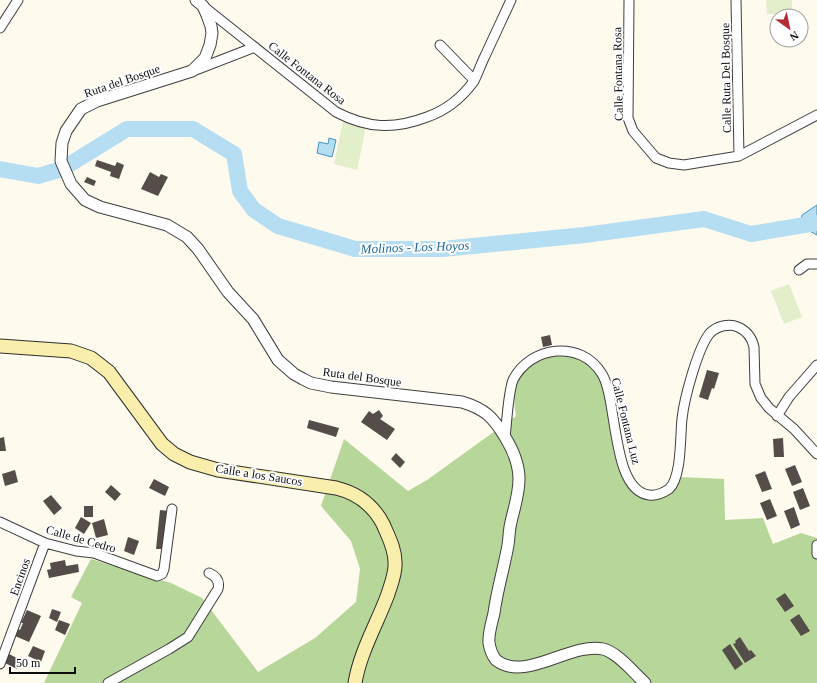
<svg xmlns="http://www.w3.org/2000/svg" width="817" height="683" font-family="'Times New Roman',serif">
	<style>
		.forest { fill: #b7d699 }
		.pitch { fill: #e3eeca }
		.water { fill: #b5def2; stroke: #4095c5 }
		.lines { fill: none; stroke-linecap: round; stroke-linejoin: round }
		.river { stroke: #b5def2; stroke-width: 16 }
		.building { fill: #544d49 }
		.minor-casing { stroke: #3f3f3f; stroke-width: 11 }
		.tertiary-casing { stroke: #3f3f3f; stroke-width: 13 }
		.secondary-casing { stroke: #2e2e2e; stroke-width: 15 }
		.minor { stroke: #fff; stroke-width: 9 }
		.tertiary { stroke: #fff; stroke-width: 11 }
		.secondary { stroke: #faeeac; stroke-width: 13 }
		.labels { text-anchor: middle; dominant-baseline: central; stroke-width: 4; stroke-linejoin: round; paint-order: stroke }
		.street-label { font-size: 12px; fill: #0c0c0c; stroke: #fff }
		.water-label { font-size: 13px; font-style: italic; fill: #1d6697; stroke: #fff }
	</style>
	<rect width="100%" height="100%" fill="#fefaed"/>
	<path class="forest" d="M571,354L589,364L602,380L618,459L647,498L680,477L724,479L725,520L763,518L773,544L801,533L817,538V683H44L82,603L71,597L91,559L171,583L202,598L258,672L315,638L356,602L360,569L351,541L321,506L344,439L408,491L427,480L516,416C512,392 514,373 538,360C541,359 545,356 549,355C555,353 564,354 571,354Z"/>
	<path class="pitch" d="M766,0H792V14H767Z
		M343,121L366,127L357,170L334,164Z
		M789,284L802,317L784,324L771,291Z"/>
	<path class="water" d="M329,138L336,140L332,157L317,153L319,142L328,144Z
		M817,205V235L800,226L802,215Z"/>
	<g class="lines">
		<path class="river" d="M0,169L38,176L62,169L127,129H193L234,154L240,191L254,210L278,226L355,249H443L585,235L704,219L751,234L817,223"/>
	</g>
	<path class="building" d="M97,160L115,166L117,162L124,165L119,179L110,176L111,172L95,166Z
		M150,172L159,177L161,174L168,177L158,196L141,189Z
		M87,177L96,181L94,186L84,182Z
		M550,335L552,345L543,347L541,337Z
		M707,370L719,373L714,389L712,388L708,400L699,397Z
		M379,410L383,416L380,419L395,429L387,440L361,422L369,411L373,414Z
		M309,420L339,428L336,437L307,428Z
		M4,437L6,451H0V438Z
		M783,438L784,457H774L773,439Z
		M396,453L405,462L400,468L391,459Z
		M795,465L802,482L792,486L785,469Z
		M15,470L18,482L5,486L2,474Z
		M765,471L772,489L762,492L755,475Z
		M154,479L169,487L165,496L149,488Z
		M111,485L121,494L115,501L105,492Z
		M803,488L810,506L800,510L793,492Z
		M51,495L62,508L54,515L43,501Z
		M770,499L777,516L767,520L760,503Z
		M84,506H93V517H84Z
		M794,507L800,525L791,529L784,511Z
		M160,510L169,511L164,549H156Z
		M81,517L91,523L84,534L75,528Z
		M104,519L108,535L96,538L92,523Z
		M128,537L139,541L134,555L124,551Z
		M65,560L66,566L78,564L79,572L49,578L47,570L51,569L50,563Z
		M785,593L794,606L785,612L776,599Z
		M52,609L61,612L57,622L49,618Z
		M27,610L41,616L29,642L15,636L18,629L20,630L23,623H21Z
		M799,614L810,631L801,636L790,620Z
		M59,620L70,624L65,635L55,630Z
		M740,637L749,651L751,650L756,656L745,663L733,644L736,643L735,641Z
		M730,644L743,664L735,670L722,650Z
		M33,646L45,651L41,662L28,656Z
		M9,654L21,660L17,669L5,663Z"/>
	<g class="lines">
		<defs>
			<path id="minor" d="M629,0L628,118L633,131L656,158L669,163L684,165L739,156L817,115
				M736,0L739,156
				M203,6L336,112C367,128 393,130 427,117C447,110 461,99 474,81C478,73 481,64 485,56C494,37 502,19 511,0
				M0,28L18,0
				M440,45L474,80
				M193,71L255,47
				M799,270L807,264H817
				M777,416L789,397L817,365
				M505,437C507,422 508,393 513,380C530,346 581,339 602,374C618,400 611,490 649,495C657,496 663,493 669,489C682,477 680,436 682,419C684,399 698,347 710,333C717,326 729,323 738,327C747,331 752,338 754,347L755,384L761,398L769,408L794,429L817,454
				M0,522L45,543L76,551L94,553L157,576L162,574L164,569L172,509
				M817,545V554
				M0,664L45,543
				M108,683L169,649L188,637L218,589C220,581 216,576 209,573"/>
			<path id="tertiary" d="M196,0L203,6L207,15L211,26L212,33L210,45L205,58L192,71L97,101L81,109L66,131L62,143L61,161L71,184L85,200L100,207L167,225L187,237L198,249L228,292L253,319L278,360L294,374L303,379L311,383L331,387L462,402C485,409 493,417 505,437C513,450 519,463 519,479C519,496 513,511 510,527C509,533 509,539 508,545C504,568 497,590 494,613C492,622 488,634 489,643C490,649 492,655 496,660C525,683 570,642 603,649C617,652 634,673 645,683"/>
			<path id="secondary" d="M0,346L71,351L91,358L109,372L162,444L174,454L190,462L218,470L336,488C357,493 373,505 383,524C388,536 395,548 395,562C396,573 391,584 388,594C377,624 360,652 355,683"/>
		</defs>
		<use href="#minor" class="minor-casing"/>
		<use href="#tertiary" class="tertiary-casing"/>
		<use href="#secondary" class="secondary-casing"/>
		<use href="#minor" class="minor"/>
		<use href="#tertiary" class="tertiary"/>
		<use href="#secondary" class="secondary"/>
	</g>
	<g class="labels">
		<g class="street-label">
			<text transform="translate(307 73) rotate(38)">Calle Fontana Rosa</text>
			<text transform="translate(618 74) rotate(-91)">Calle Fontana Rosa</text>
			<text transform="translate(726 78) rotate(-91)">Calle Ruta Del Bosque</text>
			<text transform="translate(122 81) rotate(-19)">Ruta del Bosque</text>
			<text transform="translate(362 377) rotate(8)">Ruta del Bosque</text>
			<text transform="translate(626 421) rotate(76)">Calle Fontana Luz</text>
			<text transform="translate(259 475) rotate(9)">Calle a los Saucos</text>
			<text transform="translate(81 539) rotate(16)">Calle de Cedro</text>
			<text transform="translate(20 577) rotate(-70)">Encinos</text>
		</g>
		<g class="water-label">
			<text transform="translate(415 247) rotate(-2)">Molinos - Los Hoyos</text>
		</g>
	</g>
	<g transform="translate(789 28) rotate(147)"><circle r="19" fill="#ffffff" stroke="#9e9e9e"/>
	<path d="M0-3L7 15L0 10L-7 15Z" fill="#b42d38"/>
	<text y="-6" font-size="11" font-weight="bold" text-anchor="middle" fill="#0c0c0c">N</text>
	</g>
	<path d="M10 667v6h65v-6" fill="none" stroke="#0c0c0c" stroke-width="2"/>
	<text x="16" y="667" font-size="12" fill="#0c0c0c" stroke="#ffffff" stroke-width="3" paint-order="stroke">50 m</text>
</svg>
